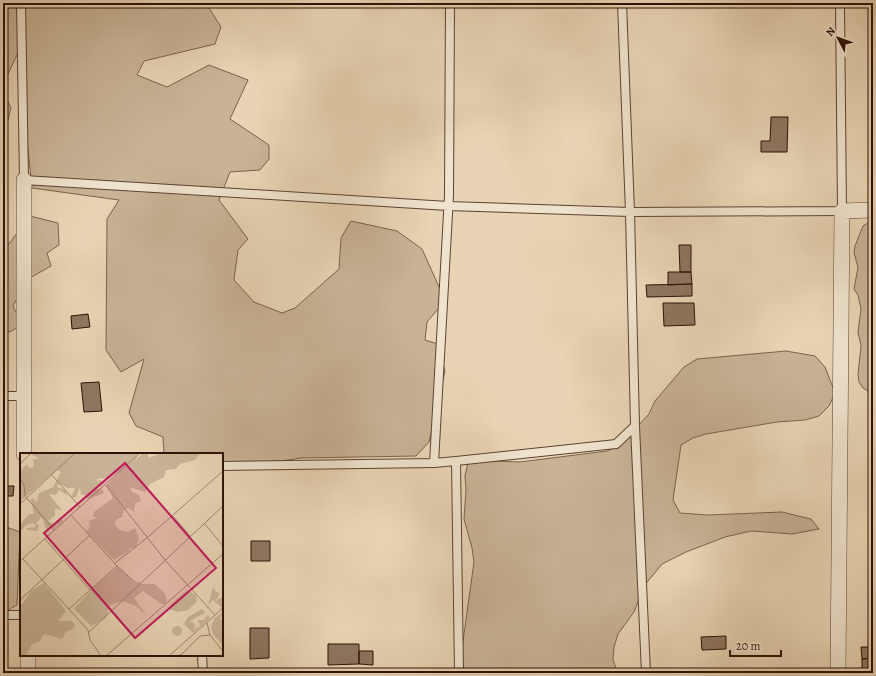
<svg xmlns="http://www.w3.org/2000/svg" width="876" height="676" font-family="Alegreya,serif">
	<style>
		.green { fill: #c8b396; stroke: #7a624e }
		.building { fill: #8e7660; stroke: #2d1105 }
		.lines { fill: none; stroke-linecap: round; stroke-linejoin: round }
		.service-casing { stroke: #5c4231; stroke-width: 10 }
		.minor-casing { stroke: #5c4231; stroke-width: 16 }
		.service { stroke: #f0e3ce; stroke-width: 8 }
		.minor { stroke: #f0e3ce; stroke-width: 15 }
		.inset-road { fill: none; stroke: #9d866e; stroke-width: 1 }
		.view { fill: #c2185b; fill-opacity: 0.15; stroke: #c2185b; stroke-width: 2 }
		.inset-edge { fill: none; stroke: #2d1105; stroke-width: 2 }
	</style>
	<rect width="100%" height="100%" fill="#e8d4b4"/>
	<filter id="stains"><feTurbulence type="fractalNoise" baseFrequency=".005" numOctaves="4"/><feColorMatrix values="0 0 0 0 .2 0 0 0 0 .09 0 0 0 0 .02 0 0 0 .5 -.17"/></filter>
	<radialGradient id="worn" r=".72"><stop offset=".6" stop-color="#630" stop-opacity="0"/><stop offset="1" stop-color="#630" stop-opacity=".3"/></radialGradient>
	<path class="green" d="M3,3H206L221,27L215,44L144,61L137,75L167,87L209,65L248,80L230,119L269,145V159L260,170L230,172L219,200L248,239L238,250L234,280L254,302L282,313L295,308L339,269L341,238L351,221L397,231L422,249L440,289L444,302L427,322L425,340L438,344L445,371L429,442L416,456L301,458L222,470V454H164L163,437L136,426L129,413L144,359L121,372L106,350L107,219L119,200L32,188L18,53L3,84Z
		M3,92L11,108L3,140Z
		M30,216L58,223L59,245L47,253L51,266L28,279L13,306L22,325L10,332L3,329V247L5,249Z
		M873,220V394L863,388L859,382L858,375L861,346L858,332L861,309L858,295L854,289L858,267L854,253L855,246L863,226Z
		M786,351L815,356L825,367L835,393L829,406L819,416L805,420L777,422L706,434L693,438L681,445L673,500L680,513L708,515L782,512L811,519L819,529L792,534L751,531L725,537L686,552L662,564L644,586L634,612L618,634L614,647L613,660L618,673H462L460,663L474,562L472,548L464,519L466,490L465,476L468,462L490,461L520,462L607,451L619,446L649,414L655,401L684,367L697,359Z
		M6,527L20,532L17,605L3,613V570L4,566L3,561V530Z"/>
	<path class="building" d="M771,117H788L787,152H761V141H770Z
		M679,245H691V272H680Z
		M668,272H691L692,284L668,285Z
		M692,284V296L647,297L646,285Z
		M663,303H694L695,325L664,326Z
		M88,314L90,327L72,329L71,316Z
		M99,382L102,411L84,412L81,383Z
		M3,486H14L13,496H3Z
		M251,541H270V561H251Z
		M250,628H269V658L250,659Z
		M726,636V649L702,650L701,637Z
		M328,644H359V664L328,665Z
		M861,647H873V658L862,659Z
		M359,651H373V665L359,664Z
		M873,658V669H862V659Z"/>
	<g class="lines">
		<defs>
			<path id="service" d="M21,3L24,180L448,206L630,212L842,211L840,3
				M622,3L630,212L635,426L646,673
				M3,396H24
				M456,461L459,673
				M434,463L449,196L450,3
				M222,466L434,463L456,461L616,444L635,426
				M3,615H21
				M202,655L203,673"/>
			<path id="minor" d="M24,180V454
				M28,655V673
				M838,673L842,211L873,210"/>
		</defs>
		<use href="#service" class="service-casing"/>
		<use href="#minor" class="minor-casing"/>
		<use href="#service" class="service"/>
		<use href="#minor" class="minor"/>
	</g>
	<g transform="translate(20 453)">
		<rect width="203" height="203" fill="#e8d4b4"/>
		<path d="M10,0H118L116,7L122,0L128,1L129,5L141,0H180L175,7L160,11L156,16L146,17L144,24L130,31L125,39L110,34L112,39L119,42L121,48L115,50L114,59L108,55L104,57L102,64L96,67L95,72L99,77L108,79L115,75L119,86L115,95H111L109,98L94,107L66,78L70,75L69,68L77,65L73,63L74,59L93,45L86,33L100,18L89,25L77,26V28L81,27L83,30L76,36H82L84,40L68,46L65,42H61L60,34L56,44L51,45L55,35H47L39,30L37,34L45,37L48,43L39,37L36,42L29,41L42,57L35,56V63L28,68L34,71L40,66L43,68L34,75L30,74L27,79L22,64L16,70L19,73L17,78L7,77V75L16,74L14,70L6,72L0,79V72L9,61H14L11,47L12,45L17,49L19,40L33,34L41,19L37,17L0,48V18L7,11L9,15L14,14L13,6H19ZM98,114L116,131H135L145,141L147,147L145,151H141L123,138L114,145L127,163L116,153L102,148L90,152L86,165L71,173L54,156L74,134ZM24,130L46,158L38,168H51L55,171L54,175L46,179L42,186L25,181L22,183L20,188L12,191L6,203H0V154L12,137ZM193,134L196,139L200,140L196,148L203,143V156H200L201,154L193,147L188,152ZM167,137L176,142L177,148L168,157L158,159L149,156L150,152ZM182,156L185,160L170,168L175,171L174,176L180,173L178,167H184L188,162L190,165L173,180L164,171L168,164ZM203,159L200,166L203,168V193L193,181L191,173L195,165ZM152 178a5 5 0 1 1 10 0a5 5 0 1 1-10 0Z" fill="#c8b396"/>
		<path class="inset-road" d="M0,11L11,0M32,22L60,54M0,25L4,32L5,43L34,77M86,32L145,107L195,162M0,51L55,0M51,62L97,113L116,130H120M153,63L171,84M185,71L203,93M25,86L70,137M3,106L68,177L70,187L81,203M0,108L120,0M95,110L128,84L203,18M0,147L70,82M49,156L97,113M69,179L203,53M190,182L203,198M86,203L203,101M149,203L203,155M158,203L162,201L180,183L190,182L187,170"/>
		<path class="view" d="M105,10L196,115L115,185L24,80Z"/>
		<rect width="203" height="203" class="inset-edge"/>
	</g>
	<rect width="876" height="676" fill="none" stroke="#e8d4b4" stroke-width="16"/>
	<rect x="4" y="4" width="868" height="668" fill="none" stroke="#2d1105" stroke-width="2"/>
	<rect x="8" y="8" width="860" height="660" fill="none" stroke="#2d1105"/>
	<g transform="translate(838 38) rotate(311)" stroke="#f0e3ce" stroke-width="3" paint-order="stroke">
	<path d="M0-3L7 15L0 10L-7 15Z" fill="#2d1105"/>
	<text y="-6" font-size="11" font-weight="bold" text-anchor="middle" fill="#2d1105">N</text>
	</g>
	<path d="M730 650v6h51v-6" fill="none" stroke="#2d1105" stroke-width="2"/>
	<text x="736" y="650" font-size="12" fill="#2d1105" stroke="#f0e3ce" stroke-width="3" paint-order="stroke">20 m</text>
	<rect width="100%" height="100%" filter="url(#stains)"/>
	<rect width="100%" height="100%" fill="url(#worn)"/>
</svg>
